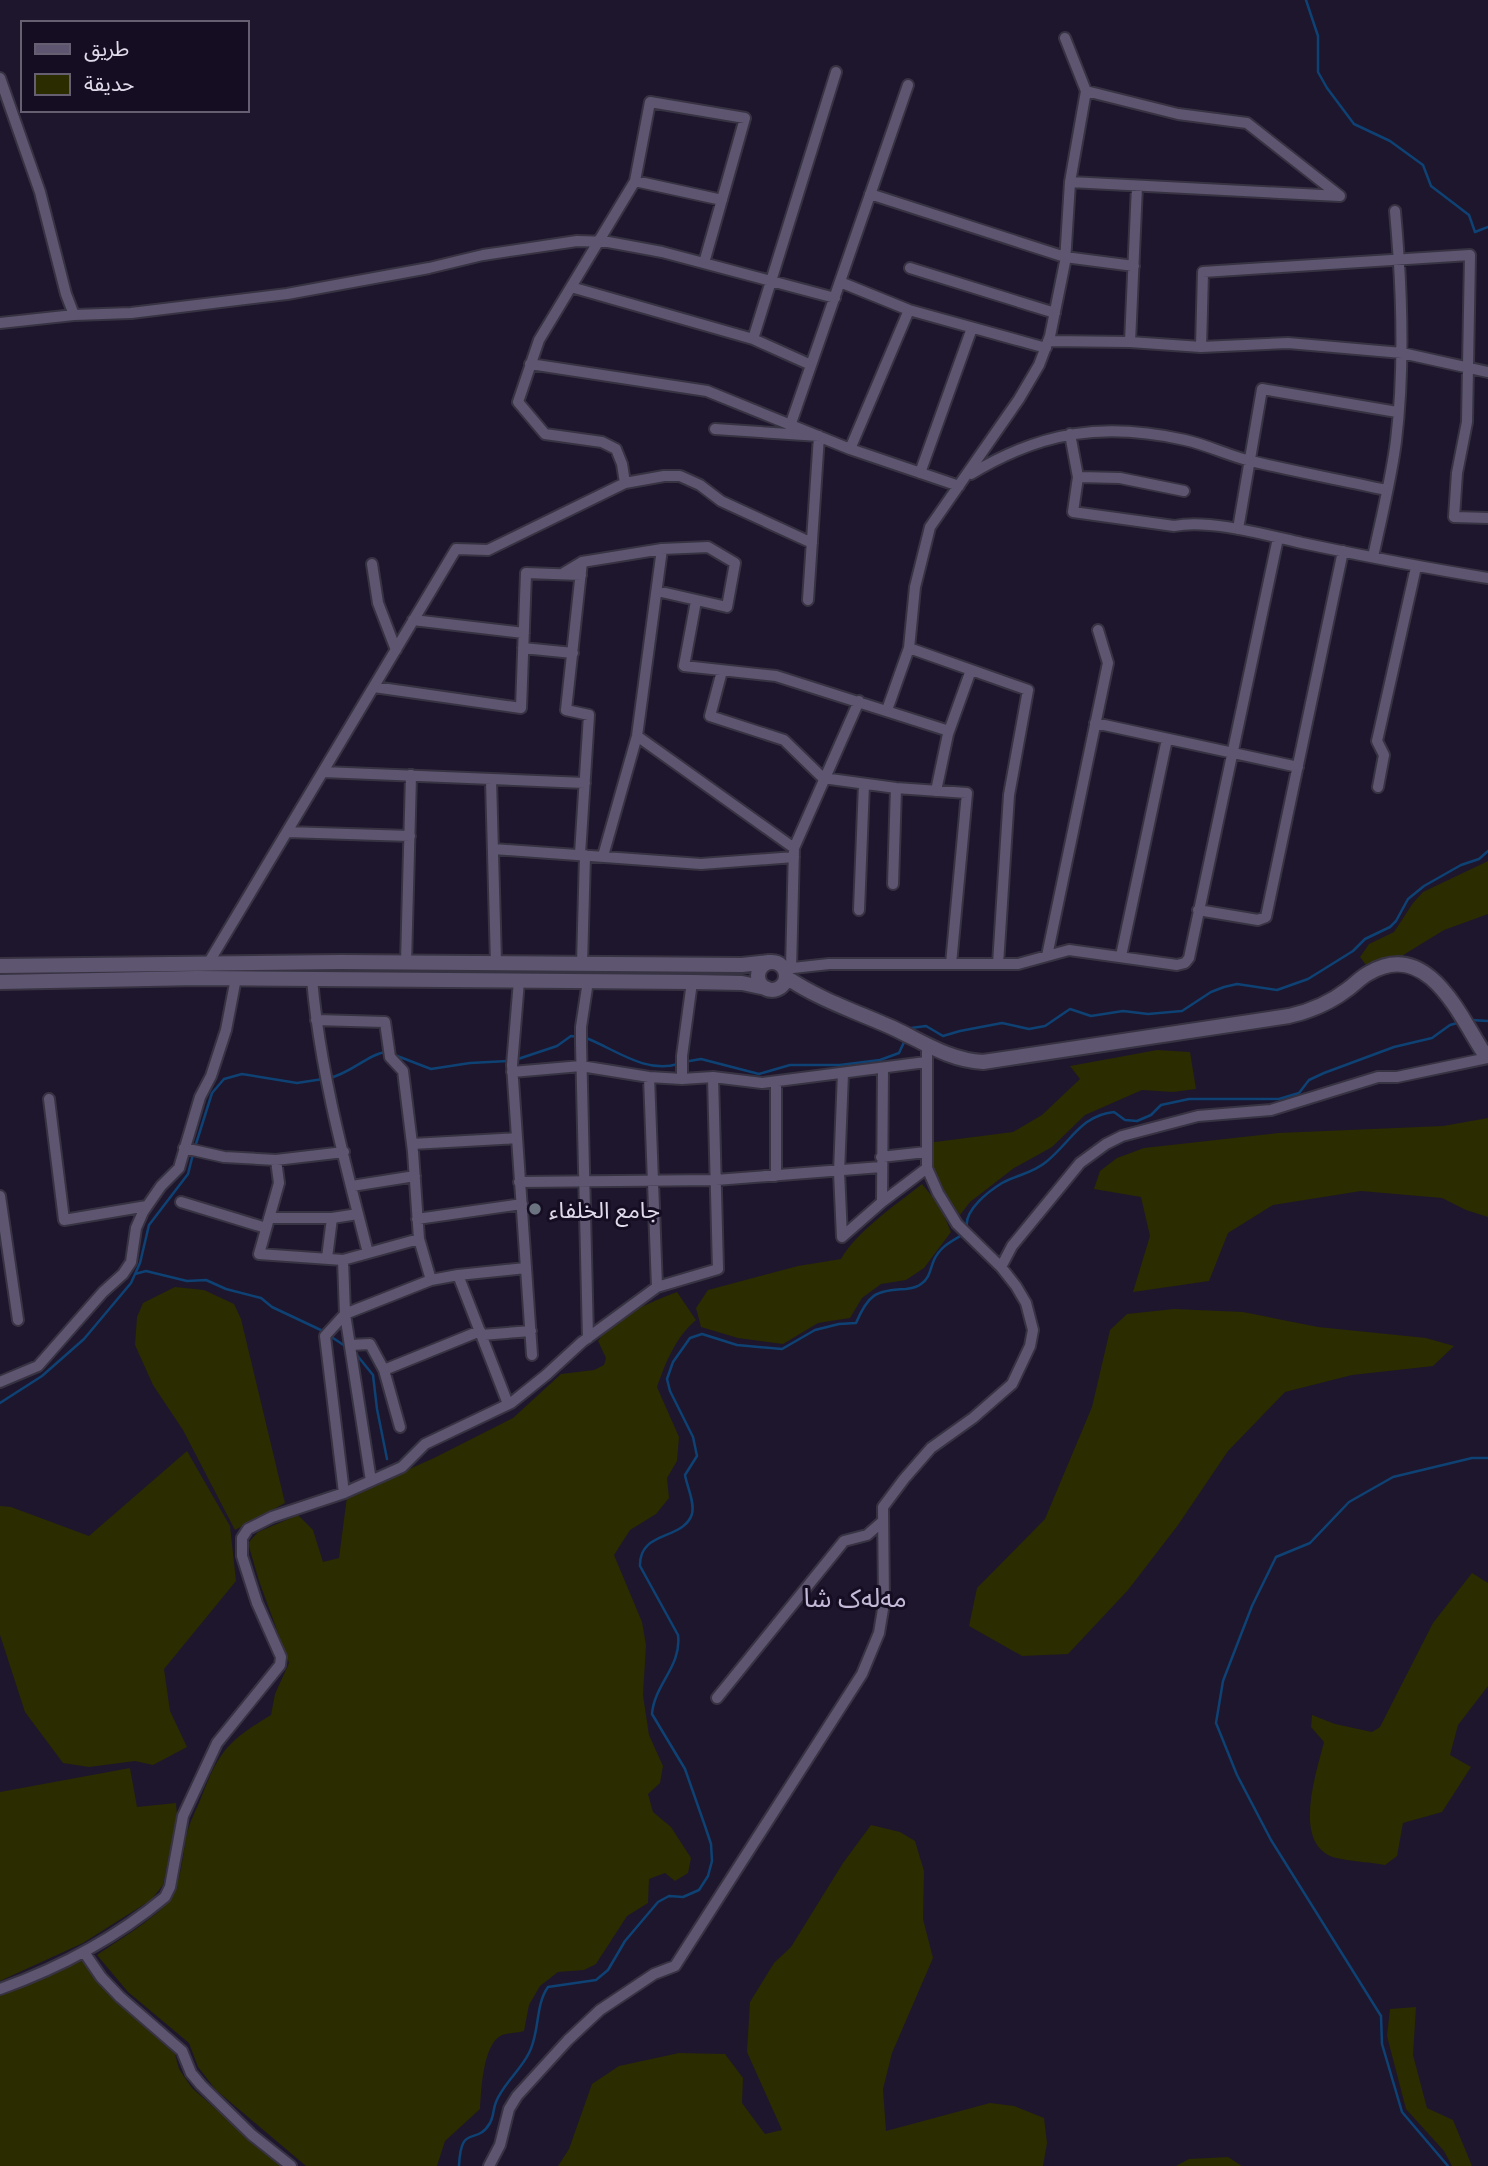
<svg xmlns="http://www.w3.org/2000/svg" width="1488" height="2166" font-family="'Noto Sans','Noto Sans Arabic',sans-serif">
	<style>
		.green { fill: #2b2c00 }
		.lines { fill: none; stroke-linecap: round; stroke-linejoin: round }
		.stream { stroke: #0e4274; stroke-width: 2.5 }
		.minor-casing { stroke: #383343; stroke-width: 14 }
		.secondary-casing { stroke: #383343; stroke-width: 18 }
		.minor { stroke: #5e5670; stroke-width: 10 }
		.secondary { stroke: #5e5670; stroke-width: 14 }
		.worship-dot { fill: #6b7280; stroke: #150d22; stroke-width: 2.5 }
		.labels { text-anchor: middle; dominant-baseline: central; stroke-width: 6; stroke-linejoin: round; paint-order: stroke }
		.poi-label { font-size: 23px; fill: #e0dbea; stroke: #150d22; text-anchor: start }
		.quarter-label { font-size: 26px; fill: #c4bad8; stroke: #150d22 }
	</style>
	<rect width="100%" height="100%" fill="#1e162c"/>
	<path class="green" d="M1488,861V914L1444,930L1400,957L1366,965L1360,957L1369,944L1394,932L1413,903L1423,892Z
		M1157,1050L1190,1052L1196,1089L1173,1092L1142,1090L1085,1115L1052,1147L1014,1168L970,1202L960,1215C944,1191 930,1172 927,1143L1013,1132L1042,1115L1080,1079L1070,1066Z
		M1488,1118V1217L1466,1210L1442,1198L1361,1191L1273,1205L1228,1233L1209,1281L1133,1292L1150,1236L1141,1197L1094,1189L1100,1171L1117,1158L1144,1148L1278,1133L1443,1126Z
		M922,1184L940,1206L951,1232L924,1268L906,1280L881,1284L862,1298L850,1318L818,1323L783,1344L738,1338L701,1327L696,1308L708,1290L798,1266L841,1259C858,1230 896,1205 922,1184Z
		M175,1287L204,1290L234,1304L241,1319L285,1503L235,1530L183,1430L153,1385L135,1345L137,1317L143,1303Z
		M677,1292L696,1320C675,1338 666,1362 657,1387L679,1437L677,1461L667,1478L669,1498L656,1514L630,1530L614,1555L642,1622L646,1645L643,1695L649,1735L663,1766L660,1783L648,1794L653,1812L671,1827L691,1858L688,1873L675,1881L665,1873L649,1879L648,1903L627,1916L596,1964L584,1970L558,1972L540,1986L529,2005L524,2031C517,2033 508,2033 502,2035C483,2043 481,2091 480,2109L445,2141L437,2166H306L216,2090L198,2067L189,2043L128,1992L97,1955C113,1944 155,1918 166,1904C181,1886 182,1861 186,1838C189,1822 195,1813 201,1798C219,1751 228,1741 271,1715L275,1694L289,1663L259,1581L248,1543L258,1532L298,1515L313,1530L323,1562L339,1558L347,1497L434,1458L513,1418L561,1374L594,1370L604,1365L606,1358L598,1341C615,1317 650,1302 677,1292Z
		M1174,1309L1243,1312L1318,1327L1426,1338L1454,1346L1433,1366L1352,1375L1285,1392L1228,1451L1178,1525L1128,1590L1068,1654L1022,1656L969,1626L977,1588L1045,1519L1092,1407L1110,1330L1127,1314Z
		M187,1451L230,1526L236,1581L164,1669L170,1711L187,1747L153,1765L135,1761L89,1767L63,1763L25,1712L0,1635V1506L11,1507L89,1536Z
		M1472,1573L1488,1583V1686L1458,1725L1450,1755L1471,1767L1442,1812L1403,1823L1397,1856L1385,1865C1370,1862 1343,1861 1330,1856C1293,1839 1317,1771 1324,1742L1311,1727L1312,1715L1335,1724L1372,1732L1380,1727L1433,1623Z
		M130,1768L137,1807L176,1803L177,1816L163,1885L151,1900L83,1943L0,1981V1792Z
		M871,1825L900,1832L915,1841L924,1871L923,1919L933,1958L892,2053L883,2089L886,2131L990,2103L1014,2106L1044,2118L1047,2143L1043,2166H558L569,2149L592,2084L619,2066L679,2053L725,2054L743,2078L742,2103L765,2134L782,2130L747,2052L750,2002L774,1963L791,1947L843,1863Z
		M82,1959L98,1982L115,2001L175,2054L179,2069L192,2088L280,2166H0V1996Z
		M1416,2007L1413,2055L1427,2108L1453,2120L1472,2166H1452L1444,2151L1406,2109L1387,2036L1390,2009Z
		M1228,2157L1242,2166H1176L1189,2159Z"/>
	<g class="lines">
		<path class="stream" d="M1306,0L1318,36V72L1327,88L1354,124L1390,141L1423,165L1431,186L1469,215L1475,232L1488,227
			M1471,1020L1488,1021
			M909,1031L911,1028L926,1026L943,1036L960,1031L1002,1023L1029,1029L1045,1026L1070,1009L1091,1016L1123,1011L1148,1014L1182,1011L1211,992L1224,987L1237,984L1277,990L1308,979L1353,951L1365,939L1390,927L1396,921L1408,899L1424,886L1461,865L1479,859L1488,851
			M586,1038C615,1049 645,1074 678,1064
			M392,1054L431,1069L470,1063L508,1061
			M515,1060L557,1046L571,1036L579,1037
			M684,1062L701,1059L759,1074L790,1065H840L880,1060L899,1053L905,1040
			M329,1078C350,1074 368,1054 386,1052
			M195,1147L212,1093L224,1079L242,1074L297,1083L323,1079
			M967,1227C964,1210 989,1191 1002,1183C1017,1175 1033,1173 1046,1162C1070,1143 1081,1115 1114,1112L1125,1120L1137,1121L1151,1115L1161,1105L1189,1099H1279L1299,1093L1309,1080L1324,1073L1394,1047L1432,1038L1450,1025L1461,1022
			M135,1274L146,1271L187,1281L206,1280L226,1289L261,1298L272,1307L325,1332
			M330,1336L345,1346
			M356,1354L373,1375L377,1409L387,1459
			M0,1403L42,1376L84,1339L131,1283L140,1263L149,1225L188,1174L193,1154
			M459,2166C461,2122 476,2147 490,2123C494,2116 493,2109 496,2102C503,2084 520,2071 529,2053C540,2032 535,2005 548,1987L596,1980L608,1970L625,1941L658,1902L669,1896L683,1897L699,1890L708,1876L712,1861L711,1844L705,1826L685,1769L652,1714C654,1685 682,1666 678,1635L640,1566C639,1530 683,1541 692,1514C695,1502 687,1487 685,1475L697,1456L693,1437L670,1391L667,1379L673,1362L690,1338L702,1334L737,1345L782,1349L815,1330L839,1324L856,1323C868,1295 875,1290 906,1289C911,1288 916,1288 921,1284C930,1278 930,1269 934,1260C940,1247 950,1242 962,1235
			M1448,2166L1402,2112L1382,2044L1381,2016L1271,1840L1237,1775L1216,1723L1223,1681L1252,1606L1276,1557L1310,1543L1349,1502L1393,1477L1472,1458H1488"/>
		<defs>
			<path id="minor" d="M0,78L40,192L66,294L74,315
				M1086,91L1178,114L1247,123L1340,196
				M635,181L722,200
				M1070,182L1340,196
				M870,194L1065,257L1134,266
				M910,268L1055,313
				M840,282L909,310L1046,348
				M571,287L753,339
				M0,323L74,315L131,313L287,294L429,268L483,255L577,241L608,242L662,252L835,298
				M1048,341L1130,342L1201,347L1288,343L1402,353L1488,372
				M1130,342L1137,186
				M1201,347L1203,272L1470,255L1467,422L1457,473L1454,517L1488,518
				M530,364L707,391L850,449L959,486
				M811,365L753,339L836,72
				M790,426L908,85
				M715,429L819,436L808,600
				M1070,434L1078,477L1073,512L1174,526C1210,519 1266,535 1302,543C1364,556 1425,568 1488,578
				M850,449L909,310
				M920,473L972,328
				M971,474C1042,431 1104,422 1185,440C1208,445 1229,456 1251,461C1296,472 1341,480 1386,490
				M1078,477L1120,478L1184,491
				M625,483L622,464L616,449L602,442L545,434L518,402L539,340L635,181L650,102L745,118L704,263
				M1238,529L1262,389L1397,412
				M1373,557C1381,519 1391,480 1396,441C1405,366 1402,287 1395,211
				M372,564L378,603L396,650
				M562,574L582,562L662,549L708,547L735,563L727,607L657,591
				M696,601L684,666L776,676L949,731
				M413,620L524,633
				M523,648L573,653
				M909,648L1028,690L1009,795L998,964
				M722,671L710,716L784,740L823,778L896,788L967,793L951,964
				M374,687L521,708L526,573L581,575
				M887,710L909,648L915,587L930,527L1019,399L1039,365L1050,336L1065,262L1070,182L1086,91L1065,38
				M1095,723L1298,767
				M637,736L794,848
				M323,772L585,783
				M491,780L496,963
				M1378,787L1384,755L1377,741L1416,567
				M936,791L948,734L971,670
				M287,832L410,836
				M493,849L701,864L794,857
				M580,854L589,715L566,710L582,562
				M603,856L637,736L662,549
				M893,884L896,788
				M859,910L864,784
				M1198,910L1258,920L1266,917L1343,551
				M1047,956L1108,663L1098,630
				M1121,956L1167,739
				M209,962L456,549L488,550L625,483L664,476H680L700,485L721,501L812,543
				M406,963L411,775
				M582,964L585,855
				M784,969L829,964H1018L1069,950L1177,965L1185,963L1189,958L1278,538
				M791,969L794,848L859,701
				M312,979C320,1072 345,1163 368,1253
				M519,981L512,1065L532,1355
				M316,1020L385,1022L390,1057L403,1071L413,1152L419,1239L431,1280
				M512,1072L581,1066L649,1077L682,1079L713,1077L762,1083L926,1062
				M682,1079V1056L692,982
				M776,1082V1176
				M49,1099L64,1220L147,1206
				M412,1144L517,1138
				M184,1148L224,1157L276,1160L344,1152
				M881,1157L926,1152
				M276,1160L279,1183L259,1254L343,1260L419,1239
				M519,1182L716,1180L881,1167
				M352,1186L415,1176
				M0,1196L18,1320
				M181,1202L266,1228
				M882,1202L883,1068
				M269,1218H332L358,1214
				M417,1219L522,1204
				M842,1237L839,1172L843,1073
				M842,1237L882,1202L927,1168
				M327,1258L332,1218
				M343,1260L345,1314L325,1336L344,1493
				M1001,1267L1012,1246L1080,1163L1106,1144L1122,1136L1198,1116L1271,1110L1378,1077H1397L1488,1058
				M458,1275L508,1404
				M657,1287L718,1269L713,1077
				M481,1335L531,1331
				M588,1338L581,1044V1027L588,981
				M350,1345L370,1344L384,1370L400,1427
				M384,1370L480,1331
				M0,1382L38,1366L103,1292L123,1274L131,1262L136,1228L143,1212L161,1186L179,1168L200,1097L211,1076L226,1030L236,978
				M371,1481L345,1314L431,1280L458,1275L526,1268
				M717,1698L844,1541L867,1535L882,1522
				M84,1952L101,1977L120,1997L182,2051L191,2073L201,2085L252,2135L291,2166
				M0,1989C59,1968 117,1937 165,1897L170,1887L183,1816L217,1743L280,1665L281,1657L257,1603L242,1556V1538L248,1529L272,1517L344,1493L402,1467L425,1444L511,1403L546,1375L582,1342L657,1287L649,1077
				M489,2166L500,2145L509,2109L517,2096L568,2040L600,2010L654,1974L675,1966L862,1674L879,1633L884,1603L883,1507L904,1479L931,1448L973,1418L1012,1384L1030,1346L1033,1330L1026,1303L1016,1286L1001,1267L957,1224L938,1193L927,1168V1045"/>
			<path id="secondary" d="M758 976a14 14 0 1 1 28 0a14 14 0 1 1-28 0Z
				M0,966L341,962L742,965L769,962
				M786,977C818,999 857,1012 893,1028C923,1042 949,1060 983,1062L1289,1016C1311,1011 1330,1003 1348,989C1355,984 1361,977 1369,973C1426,939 1458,1012 1482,1050L1488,1055
				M0,982L197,978L692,982L742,983L766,988"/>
		</defs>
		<use href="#minor" class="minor-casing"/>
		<use href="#secondary" class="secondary-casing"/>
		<use href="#minor" class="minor"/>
		<use href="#secondary" class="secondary"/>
	</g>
	<circle class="worship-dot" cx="535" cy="1209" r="7"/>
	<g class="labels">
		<g class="poi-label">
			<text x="549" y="1209">جامع الخلفاء</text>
		</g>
		<g class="quarter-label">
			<text x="855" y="1597">مەلەک شا</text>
		</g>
	</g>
	<rect x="21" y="21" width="228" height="91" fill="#150d22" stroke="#665f72" stroke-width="2"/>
	<rect x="35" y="44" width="35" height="10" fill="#5e5670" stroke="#665f72" stroke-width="2"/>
	<text x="84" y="56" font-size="21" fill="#e0dbea">طريق</text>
	<rect x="35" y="74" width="35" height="21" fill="#2b2c00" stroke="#665f72" stroke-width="2"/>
	<text x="84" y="91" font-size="21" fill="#e0dbea">حديقة</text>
</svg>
